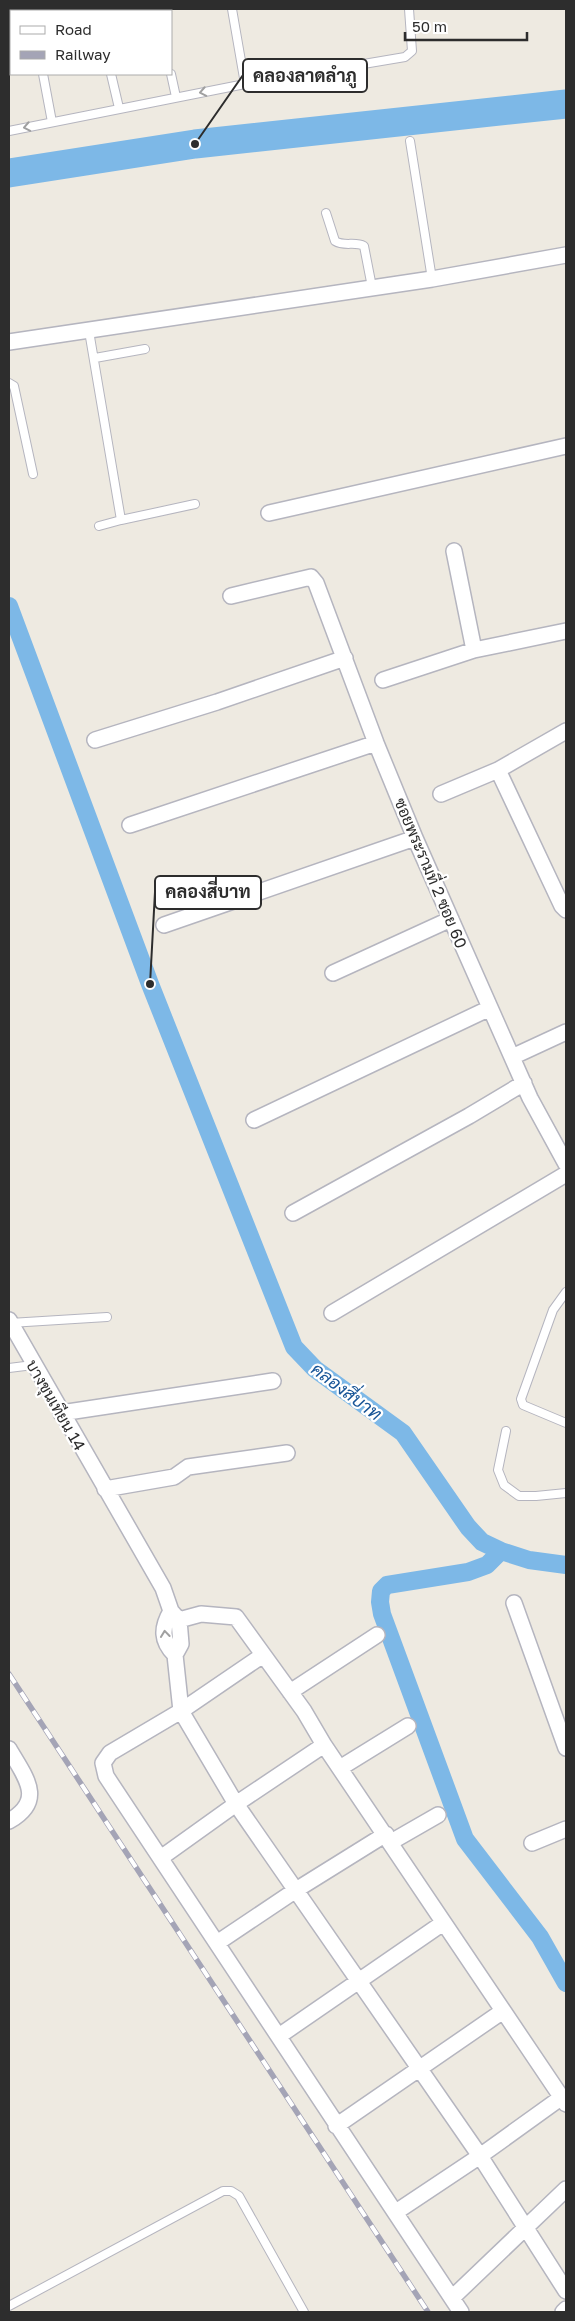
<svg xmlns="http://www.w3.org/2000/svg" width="575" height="2321" font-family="'Golos Text',Sarabun,sans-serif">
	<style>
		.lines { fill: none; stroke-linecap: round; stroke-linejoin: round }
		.canal { stroke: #7db8e7; stroke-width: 18 }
		.river { stroke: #7db8e7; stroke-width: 29 }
		.lane-casing { stroke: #b5b5bf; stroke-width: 10 }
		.street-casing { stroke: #b5b5bf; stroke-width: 18 }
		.lane { stroke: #fff; stroke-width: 8 }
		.street { stroke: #fff; stroke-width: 15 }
		.rail-casing { stroke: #a4a4b6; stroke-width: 5.5 }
		.rail { stroke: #fff; stroke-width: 4; stroke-dasharray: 11; stroke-linecap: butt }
		.oneway { stroke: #a0a0a0 }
		.labels { text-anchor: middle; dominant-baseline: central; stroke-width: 4.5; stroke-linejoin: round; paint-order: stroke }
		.street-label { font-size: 16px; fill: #2d2d2d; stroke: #fff }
		.water-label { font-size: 18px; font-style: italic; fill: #185597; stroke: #fff }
		.leader { fill: none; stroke: #2d2d2d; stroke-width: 2 }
		.callout-dot { fill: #2d2d2d; stroke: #fff; stroke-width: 2 }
		.callout { fill: #fff; stroke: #2d2d2d; stroke-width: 2 }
		.callout-label { font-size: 18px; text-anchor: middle; font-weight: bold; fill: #2d2d2d }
	</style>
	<rect width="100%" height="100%" fill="#eeeae1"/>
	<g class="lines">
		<path class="canal" d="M9,606L150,984L294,1347L315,1369L403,1433L468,1527L482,1542L501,1551L529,1560L566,1565
			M501,1551L487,1565L468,1572L387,1585L381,1591L380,1602L382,1614L465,1839L540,1937L566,1983"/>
		<path class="river" d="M9,173L195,144L566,104"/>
		<defs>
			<path id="lane" d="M30,9L31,11
				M96,9L97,11
				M158,9V11
				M43,74L52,122
				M111,74L119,108
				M171,74L176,97
				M245,84L405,57L412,51L409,9
				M9,131L245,84L232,9
				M410,141L432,279
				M326,213L335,241C344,247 355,241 364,246L372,287
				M89,331L121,520L195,504
				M95,358L145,349
				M9,383L14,386L33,474
				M99,526L121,520
				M566,1292L553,1310L521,1399L523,1405L566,1423
				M10,1323L107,1317
				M9,1368L33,1365
				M506,1431L498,1470L504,1485L519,1496H536L566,1493
				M9,2306L223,2191H231L239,2196L304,2312"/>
			<path id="street" d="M9,342L432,279L566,255
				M269,513L566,446
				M454,551L474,650
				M231,596L311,577L316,583L376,743L415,838L530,1098L566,1164
				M383,680L474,650L566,631
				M95,740L217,702L345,658
				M498,770L562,906L566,910
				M441,794L498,770L566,731
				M130,825L376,743
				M164,925L415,838
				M333,973L451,919
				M512,1057L566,1032
				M254,1120L490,1008
				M293,1213L469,1116L524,1083
				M332,1313L566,1174
				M9,1320L163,1588L171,1611L179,1620L181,1644L175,1655L181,1711L236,1804L480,2156L566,2291
				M61,1413L273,1381
				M105,1489L174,1477L188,1467L287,1453
				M514,1603L566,1748
				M171,1611C161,1628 161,1641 175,1655
				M179,1620L201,1614L236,1617L304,1711L324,1745L566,2104
				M263,1655L181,1711L110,1753L103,1763L106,1776L461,2312
				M290,1692L377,1635
				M9,1749C25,1777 46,1800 9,1821
				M340,1768L408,1726
				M391,1842L438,1815
				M532,1843L566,1829
				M162,1857L236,1804L324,1745
				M217,1943L296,1890L386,1834
				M279,2036L443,1923
				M336,2126L503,2011
				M396,2212L480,2156L562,2097
				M452,2298L566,2189
				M563,2312L566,2309"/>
		</defs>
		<use href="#lane" class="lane-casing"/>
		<use href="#street" class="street-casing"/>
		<use href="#lane" class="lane"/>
		<use href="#street" class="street"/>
		<defs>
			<path id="rail" d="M9,1674L428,2312"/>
		</defs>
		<use href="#rail" class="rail-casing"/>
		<use href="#rail" class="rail"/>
	</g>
	<defs><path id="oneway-chevron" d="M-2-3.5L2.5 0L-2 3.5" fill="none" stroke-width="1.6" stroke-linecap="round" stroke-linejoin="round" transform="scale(1.25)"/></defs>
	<g class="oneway">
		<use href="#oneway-chevron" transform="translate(203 92) rotate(169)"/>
		<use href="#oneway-chevron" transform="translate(27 127) rotate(169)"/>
		<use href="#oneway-chevron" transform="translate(165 1634) rotate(-96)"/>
	</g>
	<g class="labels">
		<g class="street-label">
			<text transform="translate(431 873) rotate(67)">ซอยพระรามที่ 2 ซอย 60</text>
			<text transform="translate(56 1405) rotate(60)">บางขุนเทียน 14</text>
		</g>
		<g class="water-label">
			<text transform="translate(347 1391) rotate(37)">คลองสี่บาท</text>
		</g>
	</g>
	<path class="leader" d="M195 144L243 75M150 984L155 892"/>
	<g class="callout-dot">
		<circle cx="195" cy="144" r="5"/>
		<circle cx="150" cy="984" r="5"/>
	</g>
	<g class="callout">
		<rect x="243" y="59" width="124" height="33" rx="5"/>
		<rect x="155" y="876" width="106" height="33" rx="5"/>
	</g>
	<g class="callout-label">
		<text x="305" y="82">คลองลาดลำภู</text>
		<text x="208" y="898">คลองสี่บาท</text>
	</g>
	<rect width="575" height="2321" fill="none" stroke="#2d2d2d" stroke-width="20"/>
	<rect x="10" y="10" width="162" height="65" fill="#ffffff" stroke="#ababab"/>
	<rect x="20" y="26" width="25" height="8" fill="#ffffff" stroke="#ababab"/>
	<text x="55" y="35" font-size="15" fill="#2d2d2d">Road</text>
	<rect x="20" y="51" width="25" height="8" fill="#a4a4b6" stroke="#ababab"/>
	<text x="55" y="60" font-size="15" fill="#2d2d2d">Railway</text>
	<path d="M405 32v8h122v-8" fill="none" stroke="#2d2d2d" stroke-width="2.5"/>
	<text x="412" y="32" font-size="15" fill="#2d2d2d" stroke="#ffffff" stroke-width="4" paint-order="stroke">50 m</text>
</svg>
